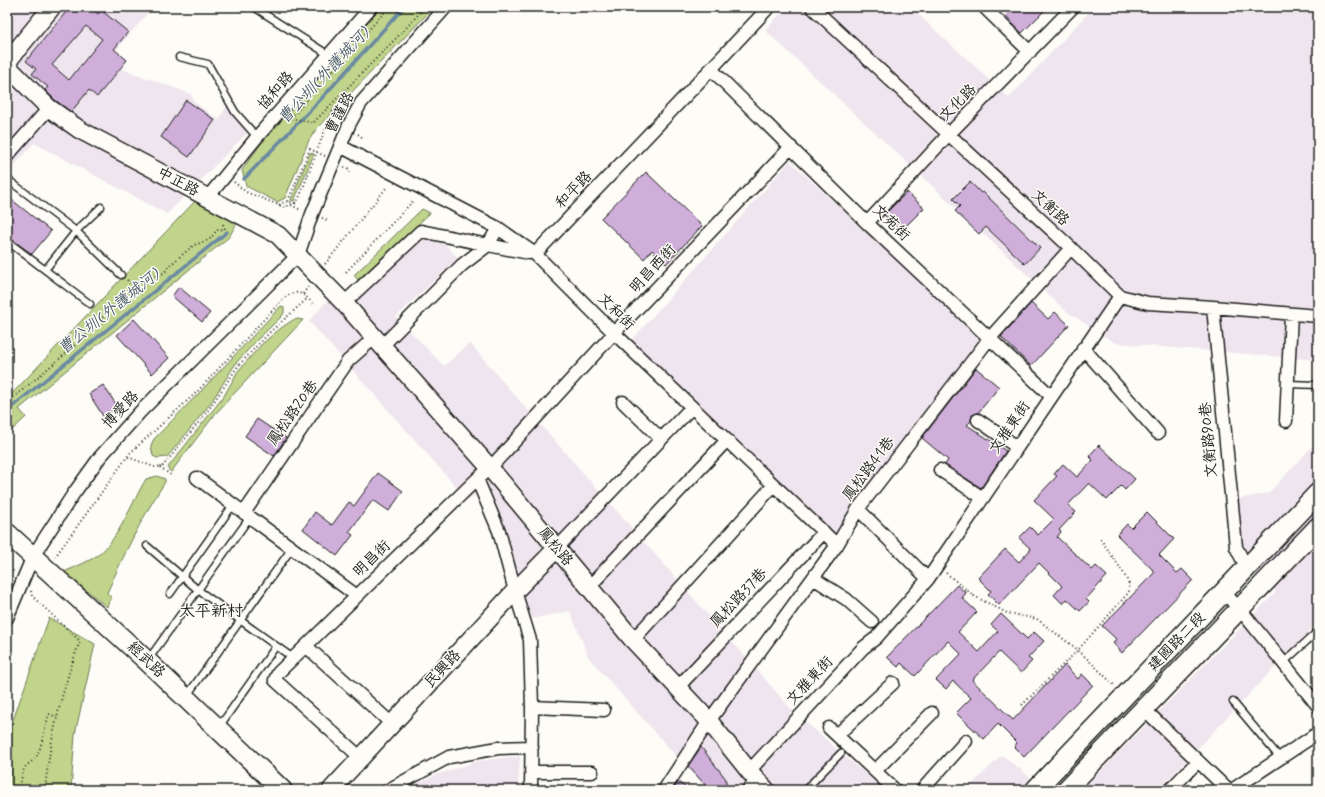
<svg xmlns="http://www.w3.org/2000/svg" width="1325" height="797" font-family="Mynerve,'LXGW WenKai TC',sans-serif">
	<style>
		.built { fill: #efe5ee }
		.green { fill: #c0d58b; stroke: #6e7854 }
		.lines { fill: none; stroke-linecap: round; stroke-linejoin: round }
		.stream { stroke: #6b89a2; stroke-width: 3.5 }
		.building { fill: #cfaed9; stroke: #1c1c1c; fill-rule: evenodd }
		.lane-casing { stroke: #1c1c1c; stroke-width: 9 }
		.street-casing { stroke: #1c1c1c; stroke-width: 15 }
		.secondary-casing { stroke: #1c1c1c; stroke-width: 20 }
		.primary-casing { stroke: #1c1c1c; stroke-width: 22 }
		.path { stroke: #1c1c1c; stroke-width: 2; stroke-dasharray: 1 3; stroke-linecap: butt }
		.lane { stroke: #fdfcf7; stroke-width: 6 }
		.street { stroke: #fdfcf7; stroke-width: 12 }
		.secondary { stroke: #fdfcf7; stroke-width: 17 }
		.primary { stroke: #fdfcf7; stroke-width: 19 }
		.labels { text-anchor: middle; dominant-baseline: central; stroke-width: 3; stroke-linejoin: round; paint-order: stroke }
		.street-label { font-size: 15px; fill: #1c1c1c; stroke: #fdfcf7 }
		.water-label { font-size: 16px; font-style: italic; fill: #4a5c6a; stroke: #fdfcf7 }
		.neighbourhood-label { font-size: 16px; fill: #1c1c1c; stroke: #fdfcf7 }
	</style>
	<rect width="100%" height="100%" fill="#fdfcf7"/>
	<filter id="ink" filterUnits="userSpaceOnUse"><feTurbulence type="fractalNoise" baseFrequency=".025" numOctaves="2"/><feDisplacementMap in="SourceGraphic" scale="8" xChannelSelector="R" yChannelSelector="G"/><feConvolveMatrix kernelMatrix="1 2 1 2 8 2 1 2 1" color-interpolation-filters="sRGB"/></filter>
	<g filter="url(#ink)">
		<path class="built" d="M7,7H153L105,63L191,94L195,103L219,120L230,99L247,133L167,214L34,143L7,174Z
			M787,7H910L1009,98L1094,7H1318V360L1115,343L1066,311L765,30Z
			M790,161L985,343L858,500L834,534L632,340Z
			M421,238L444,243L458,258L396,317L444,366L470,343L511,391L793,711L884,790H709L677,757L589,658L570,611L531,619L486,486L468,500L309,321L327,301L339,291L353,304Z
			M1318,440V622L1158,790H1082L1276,592L1230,549L1224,502L1269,493Z
			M1002,755L1025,773L1045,790H966Z
			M520,756L518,790H404L436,775L478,761Z"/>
		<path class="green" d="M381,7H434L318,127L309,140L285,198L277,202L246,186L242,170L260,145Z
			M310,153L314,154L294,201L291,200Z
			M199,197L241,216L229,237L19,409L26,417L7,435V399Z
			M422,209L430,213L358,280L354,275Z
			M281,306L284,307V313L281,317L258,339L236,363L210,404L178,444L167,457L157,458L153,456L151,445L154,439L201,391Z
			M298,319L303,320L216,413L171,472L168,469L169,466L224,396L238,371L246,362L263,343L281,328L293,320Z
			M157,476L165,479V482C142,517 124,554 107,593L111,597L107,607L64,572C75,567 88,562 98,555C119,539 132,502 146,479Z
			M49,618L95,644L75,734L71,790H7V737Z"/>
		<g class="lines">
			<path class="stream" d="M244,179L321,99L404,7
				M7,411L227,232"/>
		</g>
		<path class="building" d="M70,7H90L98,14L101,10L128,32L114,49L127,60L97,97L89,90L71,112L55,100L45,90L48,87L32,74L36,69L26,61ZM86,26L102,39L69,80L52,65Z
			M1014,7H1048L1022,33L1005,16Z
			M186,100L215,120L189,157L161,137Z
			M646,172L702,226L666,264L652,250L644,259L601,218Z
			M970,182L981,193L983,192L1040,248L1025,264L986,227L979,234L955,211L960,206L953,199Z
			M907,192L924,208L901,231L884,215Z
			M7,196L51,231L32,254L7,236Z
			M179,287L210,313L202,322L172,296Z
			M1031,303L1048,319L1055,312L1069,325L1031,366L1001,337Z
			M134,319L169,358L152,374L117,335Z
			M976,368L999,387L978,413L972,415L971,421L967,425L1006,451L981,488L945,465L948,460L922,438Z
			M103,385L118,407L103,416L89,394Z
			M257,419L286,438L274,456L245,436Z
			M1099,445L1135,479L1125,490L1121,486L1107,500L1089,483L1068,505L1076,512L1059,530L1061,532L1057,537L1092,570L1096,566L1107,576L1086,599L1089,602L1080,611L1067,599L1063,604L1054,595L1062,586L1039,563L999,605L988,594L991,591L978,578L1005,549L1019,562L1031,549L1019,538L1030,527L1038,535L1054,519L1034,500L1057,476L1054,474L1063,464L1077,477L1093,460L1089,456Z
			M378,473L403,491L389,511L373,500L349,532L353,535L337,556L303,529L315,512L332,525L349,502L354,506Z
			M1147,512L1174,539L1159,555L1177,573L1182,569L1193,580L1122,653L1113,643L1116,639L1102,626L1155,572L1117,535L1127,524L1131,528Z
			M957,585L966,593L962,598L977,612L958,632L979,652L998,631L991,625L1001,614L1027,639L1034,632L1044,641L1028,658L1032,661L1021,673L999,652L972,680L1013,720L1065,665L1078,679L1082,674L1093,685L1024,757L1014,747L1017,743L998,724L984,739L956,713L971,698L953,681L946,689L936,680L961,654L948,641L915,676L901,663L898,667L887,657Z
			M701,747L726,779V790H710L688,766Z
			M678,782L690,790H673Z"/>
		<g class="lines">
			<defs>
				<path id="lane" d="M257,9L329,55
					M179,57L208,64L235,112L257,137
					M7,179L76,231L121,275
					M7,241L90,304
					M45,270L76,231L101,207
					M1288,384L1318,385
					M147,546L198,590L293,658
					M170,594L233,505
					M148,660L250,517
					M1283,663L1318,631
					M186,697L292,548
					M1233,702L1280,758
					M219,727L276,646
					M805,790L841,753"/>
				<path id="street" d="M812,7L1071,248L1120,296L1148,303L1213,307L1318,316
					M984,7L1030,52
					M711,69L867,223L1051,396
					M340,146L498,228L535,254L614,333L837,545
					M7,156L49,108
					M208,197L257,137L371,7
					M867,223L948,135L1073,7
					M535,254L711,69L769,7
					M344,303L421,231L488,245L498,228
					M1213,307L1236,547L1247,569
					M382,346L462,265L488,245L529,253
					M1083,348L1158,433
					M623,402L661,439
					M978,420L1017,447
					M1286,421L1291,314
					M940,470L983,498
					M197,478L357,596
					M477,479L499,531L515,591L530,640L532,707L531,790
					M244,513L348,361L374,338
					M557,548L692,407
					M813,578L846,599L872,622
					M928,579L1120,296
					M589,587L727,440
					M1224,593L1239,608L1318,706
					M7,618L33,556L74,493L100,457L140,412L298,255L312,214L349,125L361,103L446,7
					M633,640L774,485
					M306,646L392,724
					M678,687L824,532
					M532,707L604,710
					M1144,709L1228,790
					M829,728L895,790
					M837,735L893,683
					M361,758L275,680L278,673L477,479L490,468L614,333L791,147
					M749,771L863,648L876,638L928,579L858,509
					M875,771L932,713
					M532,772H592
					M388,790L449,757L498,748L532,747
					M664,790L709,721L837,545L858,509L989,339L1071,248
					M748,790L758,780
					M922,790L966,741
					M1170,790L1198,761
					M1232,790L1318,733"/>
				<path id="secondary" d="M7,62L52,7
					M7,66L49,108L80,130L278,235L344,303L490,468L633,640L709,721L749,771L766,790
					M331,790L515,591L557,548"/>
				<path id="primary" d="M7,533L147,661L282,790
					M1035,790L1318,493
					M1066,790L1318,527"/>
			</defs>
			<use href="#lane" class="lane-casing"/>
			<use href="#street" class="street-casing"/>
			<use href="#secondary" class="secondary-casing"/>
			<use href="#primary" class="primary-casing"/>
			<path class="path" d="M333,111L340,117
				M291,118L313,123L408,26L425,7
				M288,121L389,7
				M358,134L363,138
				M344,167L349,169L351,174
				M234,182L246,192L284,207L296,203L300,196L328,122L336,104
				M288,201L310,149L325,156
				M279,205C285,201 288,201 295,203
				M291,205L301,210
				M322,218L328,221
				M325,264L387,187
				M346,272L413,201
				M127,280L134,286
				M303,294L308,287
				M7,403L70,350L137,283L164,273L170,265L194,245L209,240L217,230L225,229L222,222
				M128,457L154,467L163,466L207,412L238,366L270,332L308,298
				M160,467L172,476
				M55,557L130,453L197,392L281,301C295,288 302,291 314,305
				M7,565L14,572
				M946,573L974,596L1007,613L1037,619L1078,650L1114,685
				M31,591L32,596L80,641C62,690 50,738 45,790
				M1022,705L1078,650L1129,592V584L1123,572L1099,537
				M19,790L23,771L26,766L36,758L40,748L49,714L57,717"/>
			<use href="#lane" class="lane"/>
			<use href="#street" class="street"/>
			<use href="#secondary" class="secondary"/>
			<use href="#primary" class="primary"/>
		</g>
	</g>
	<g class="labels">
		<g class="street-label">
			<text transform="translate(276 91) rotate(-49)">協和路</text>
			<text transform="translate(958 103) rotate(-45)">文化路</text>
			<text transform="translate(340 113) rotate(-62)">曹謹路</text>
			<text transform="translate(178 182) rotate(28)">中正路</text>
			<text transform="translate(574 190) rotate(-46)">和平路</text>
			<text transform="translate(1050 208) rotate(43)">文衡路</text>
			<text transform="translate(891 223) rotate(44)">文苑街</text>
			<text transform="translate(653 269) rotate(-47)">明昌西街</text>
			<text transform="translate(616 312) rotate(45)">文和街</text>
			<text transform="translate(121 410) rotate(-47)">博愛路</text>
			<text transform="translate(293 413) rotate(-55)">鳳松路20巷</text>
			<text transform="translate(1010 428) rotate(-56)">文雅東街</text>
			<text transform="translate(1209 440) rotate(-95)">文衡路90巷</text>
			<text transform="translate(869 469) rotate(-53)">鳳松路41巷</text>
			<text transform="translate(555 547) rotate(50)">鳳松路</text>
			<text transform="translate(372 559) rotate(-44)">明昌街</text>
			<text transform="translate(739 598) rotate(-47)">鳳松路37巷</text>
			<text transform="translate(1177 642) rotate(-46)">建國路二段</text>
			<text transform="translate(146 660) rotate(43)">經武路</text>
			<text transform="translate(443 669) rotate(-47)">民興路</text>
			<text transform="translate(810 681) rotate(-47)">文雅東街</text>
		</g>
		<g class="water-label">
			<text transform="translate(324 76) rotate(-47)">曹公圳(外護城河)</text>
			<text transform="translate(109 312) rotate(-39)">曹公圳(外護城河)</text>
		</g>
		<g class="neighbourhood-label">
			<text x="211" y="611">太平新村</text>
		</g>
	</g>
	<rect width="1325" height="797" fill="none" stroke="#fdfcf7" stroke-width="24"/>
	<rect x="12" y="12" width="1301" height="773" fill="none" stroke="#1c1c1c" stroke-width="1.5" filter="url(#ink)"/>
</svg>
